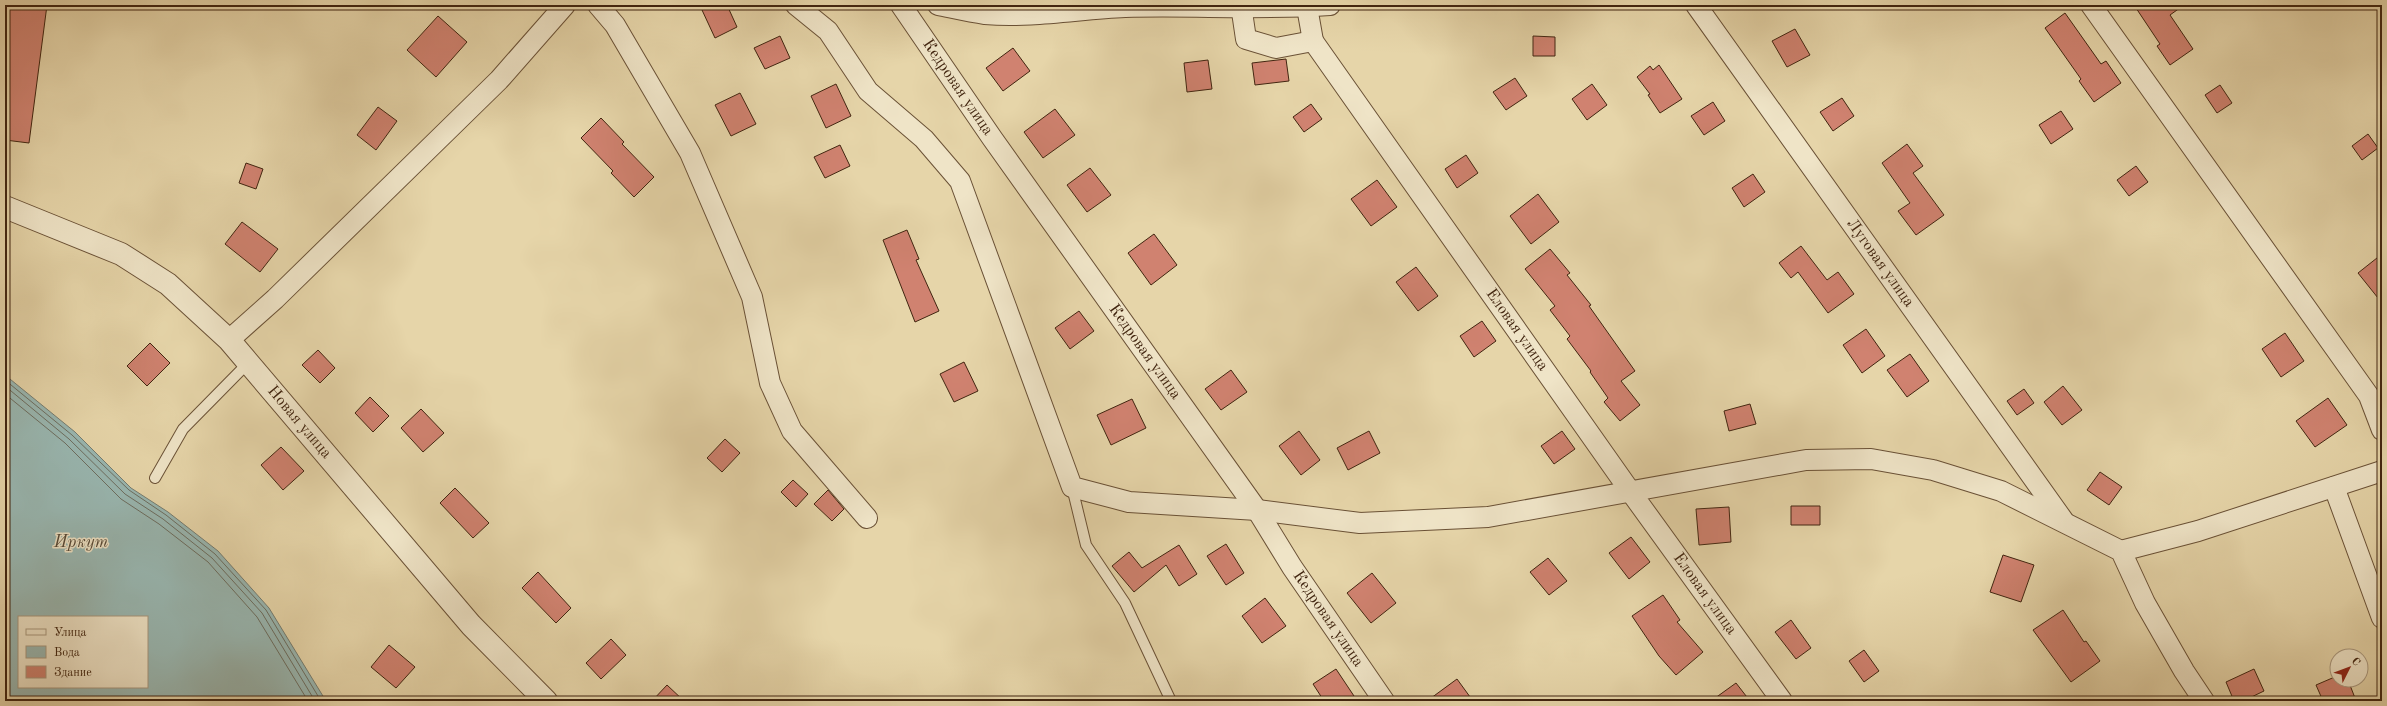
<svg xmlns="http://www.w3.org/2000/svg" width="2387" height="706" font-family="'Old Standard TT',serif">
	<style>
		.water { fill: #99b7b1; stroke: #767d71; fill-rule: evenodd }
		.lines { fill: none; stroke-linecap: round; stroke-linejoin: round }
		.shore { stroke: #6d6e60; stroke-width: 1 }
		.building { fill: #d08270; stroke: #412510 }
		.service-casing { stroke: #6a5136; stroke-width: 12 }
		.minor-casing { stroke: #6a5136; stroke-width: 22 }
		.tertiary-casing { stroke: #6a5136; stroke-width: 24 }
		.service { stroke: #efe4c7; stroke-width: 10 }
		.minor { stroke: #efe4c7; stroke-width: 20 }
		.tertiary { stroke: #efe4c7; stroke-width: 22 }
		.labels { text-anchor: middle; dominant-baseline: central; stroke-width: 3; stroke-linejoin: round; paint-order: stroke }
		.street-label { font-size: 16px; fill: #412510; stroke: #efe4c7 }
		.water-label { font-size: 17px; font-style: italic; fill: #574a38; stroke: #efe4c7 }
	</style>
	<rect width="100%" height="100%" fill="#e6d5a9"/>
	<filter id="stains"><feTurbulence type="fractalNoise" baseFrequency=".005" numOctaves="4"/><feColorMatrix values="0 0 0 0 .2 0 0 0 0 .09 0 0 0 0 .02 0 0 0 .5 -.17"/></filter>
	<radialGradient id="worn" r=".72"><stop offset=".6" stop-color="#630" stop-opacity="0"/><stop offset="1" stop-color="#630" stop-opacity=".3"/></radialGradient>
	<path class="water" d="M5,375L75,432L131,488L168,512L218,551L269,608L326,701H5ZM19,617H147V687H19Z"/>
	<g class="lines">
		<path class="shore" d="M5,380L72,435L129,490L166,515L215,554L266,610L321,701
			M5,386L69,439L125,494L163,519L212,558L262,613L315,701
			M5,394L65,443L121,499L159,524L208,562L257,617L308,701"/>
	</g>
	<path class="building" d="M5,5H47L29,143L5,140Z
		M711,5H727L737,27L715,38L702,10Z
		M2134,5H2184L2170,15L2193,49L2170,65L2157,46L2160,44Z
		M2065,13L2101,64L2106,61L2121,83L2094,102L2079,81L2081,79L2045,28Z
		M438,16L467,42L436,77L407,50Z
		M1795,29L1810,55L1787,67L1772,41Z
		M780,36L790,58L765,69L754,48Z
		M1533,36L1555,37V56H1533Z
		M1013,48L1030,71L1003,91L986,68Z
		M1286,59L1289,81L1255,85L1252,63Z
		M1208,60L1212,89L1187,92L1184,63Z
		M1659,65L1682,99L1660,113L1648,95L1650,94L1637,77L1650,66L1653,70Z
		M1515,78L1527,96L1506,110L1493,92Z
		M836,84L851,116L826,128L811,96Z
		M1592,84L1607,105L1587,120L1572,99Z
		M2220,85L2232,103L2217,113L2205,95Z
		M740,93L756,124L731,136L715,105Z
		M1842,98L1854,116L1833,131L1820,112Z
		M1713,102L1725,121L1704,135L1691,116Z
		M1311,104L1322,119L1304,132L1293,117Z
		M378,107L397,121L376,150L357,135Z
		M1055,109L1075,135L1043,158L1024,132Z
		M2061,111L2073,129L2051,144L2039,125Z
		M601,118L624,142L622,144L654,177L634,197L611,173L613,171L581,138Z
		M2368,134L2378,148L2362,160L2352,146Z
		M1907,144L1923,166L1913,173L1944,215L1916,235L1898,211L1910,203L1882,163Z
		M840,145L850,166L825,178L814,157Z
		M1466,155L1478,173L1457,188L1445,169Z
		M246,163L263,169L256,189L239,183Z
		M2136,166L2148,182L2129,196L2117,180Z
		M1090,168L1111,195L1087,212L1067,185Z
		M1753,174L1765,192L1744,207L1732,188Z
		M1377,180L1397,207L1371,226L1351,199Z
		M1538,194L1559,222L1531,244L1510,216Z
		M242,222L278,249L260,272L225,244Z
		M907,230L919,259L916,260L939,311L915,322L883,240Z
		M1154,234L1177,265L1151,285L1128,253Z
		M1801,246L1827,280L1838,272L1854,294L1828,313L1798,272L1791,278L1779,263Z
		M1550,249L1570,273L1567,275L1591,305L1589,306L1635,371L1621,381L1640,405L1620,421L1604,402L1608,398L1590,372L1591,371L1567,339L1570,336L1550,310L1555,306L1525,269Z
		M2382,254V303L2358,273Z
		M1416,267L1438,296L1418,311L1396,282Z
		M1079,311L1094,331L1070,349L1055,328Z
		M1482,321L1496,341L1474,357L1460,336Z
		M1866,329L1885,356L1862,373L1843,345Z
		M2285,333L2304,361L2281,377L2262,349Z
		M150,343L170,363L147,386L127,366Z
		M318,350L335,368L320,383L302,365Z
		M1910,354L1929,381L1907,397L1887,370Z
		M964,362L978,391L954,402L940,374Z
		M1231,370L1247,392L1221,410L1205,389Z
		M2063,386L2082,410L2062,425L2044,402Z
		M2024,389L2034,403L2017,415L2007,401Z
		M370,397L389,416L373,432L355,413Z
		M2328,398L2347,425L2315,447L2296,421Z
		M1132,399L1146,428L1111,445L1097,415Z
		M1750,404L1756,424L1729,431L1724,411Z
		M421,409L444,433L423,452L401,428Z
		M1299,431L1320,460L1301,475L1279,446Z
		M1369,431L1380,453L1348,470L1337,448Z
		M1562,431L1575,449L1554,464L1541,446Z
		M725,439L740,453L722,472L707,458Z
		M281,447L304,471L283,490L261,465Z
		M2100,472L2122,487L2109,505L2087,490Z
		M793,480L808,494L796,507L781,492Z
		M455,488L489,523L473,538L440,503Z
		M828,490L844,509L832,521L814,504Z
		M1791,506H1820V525H1791Z
		M1729,507L1731,542L1699,545L1696,509Z
		M1631,537L1650,562L1629,579L1609,553Z
		M1226,544L1244,573L1226,585L1207,556Z
		M1179,545L1197,574L1179,586L1166,565L1134,592L1112,566L1129,552L1142,568Z
		M2003,555L2034,565L2021,602L1990,592Z
		M1548,558L1567,581L1549,595L1530,572Z
		M538,572L571,608L556,623L522,588Z
		M1372,573L1396,603L1371,623L1347,593Z
		M1663,595L1680,620L1677,622L1703,652L1676,675L1659,656L1632,616Z
		M1265,598L1286,626L1262,643L1242,616Z
		M2063,610L2084,642L2086,641L2100,661L2071,682L2033,630Z
		M1791,620L1811,648L1796,659L1775,632Z
		M611,639L626,655L601,679L586,663Z
		M389,645L415,667L396,688L371,667Z
		M1864,650L1879,671L1864,682L1849,661Z
		M1336,669L1354,696L1346,701H1324L1313,684Z
		M2254,669L2264,691L2243,701H2234L2226,682Z
		M2337,676V680H2348L2355,698L2347,701H2323L2316,685Z
		M1457,679L1473,701H1427Z
		M1736,683L1750,701H1711Z
		M667,685L684,701H652Z"/>
	<g class="lines">
		<defs>
			<path id="service" d="M155,478L183,429L248,363
				M1072,487L1086,545L1125,603L1171,701"/>
			<g id="minor">
				<path d="M598,5L615,25L690,153L752,297L770,383L792,431L867,518"/>
				<path d="M796,5L828,31L868,91L924,139L960,181L1072,487L1129,502L1257,510L1360,523L1488,517L1806,460L1871,459L1933,470L2001,491L2121,551L2145,603L2184,671L2204,701"/>
				<path id="s1" d="M901,5L992,138L1257,510L1292,567L1384,701"/>
				<path d="M938,5C953,8 970,12 985,14C1031,18 1079,9 1125,7C1193,5 1262,10 1330,5"/>
				<path id="s2" d="M1241,5L1246,39L1276,48L1313,41L1630,491L1782,701"/>
				<path id="s3" d="M1696,5L2063,520"/>
				<path d="M2091,5L2369,396L2382,430"/>
				<path d="M1307,7L1313,41"/>
				<path d="M229,340L275,299L499,80L565,5"/>
				<path d="M2334,487L2382,618"/>
				<path d="M2121,551L2198,531L2382,471"/>
			</g>
			<g id="tertiary">
				<path id="s4" d="M5,207L121,254L168,284L229,340L471,625L546,701"/>
			</g>
		</defs>
		<use href="#service" class="service-casing"/>
		<use href="#minor" class="minor-casing"/>
		<use href="#tertiary" class="tertiary-casing"/>
		<use href="#service" class="service"/>
		<use href="#minor" class="minor"/>
		<use href="#tertiary" class="tertiary"/>
	</g>
	<g class="labels">
		<g class="street-label">
			<text stroke="none"><textPath href="#s1" startOffset="100">Кедровая улица</textPath></text>
			<text stroke="none"><textPath href="#s3" startOffset="317">Луговая улица</textPath></text>
			<text stroke="none"><textPath href="#s2" startOffset="457">Еловая улица</textPath></text>
			<text stroke="none"><textPath href="#s1" startOffset="424">Кедровая улица</textPath></text>
			<text stroke="none"><textPath href="#s4" startOffset="372">Новая улица</textPath></text>
			<text stroke="none"><textPath href="#s2" startOffset="781">Еловая улица</textPath></text>
			<text stroke="none"><textPath href="#s1" startOffset="748">Кедровая улица</textPath></text>
		</g>
		<g class="water-label">
			<text x="81" y="542">Иркут</text>
		</g>
	</g>
	<rect width="2387" height="706" fill="none" stroke="#e6d5a9" stroke-width="20"/>
	<rect x="6" y="6" width="2375" height="694" fill="none" stroke="#412510" stroke-width="2"/>
	<rect x="10" y="10" width="2367" height="686" fill="none" stroke="#412510"/>
	<rect x="18" y="616" width="130" height="72" fill="#efe4c7" stroke="#a9987e"/>
	<rect x="26" y="629" width="20" height="6" fill="#efe4c7" stroke="#a9987e"/>
	<text x="54" y="636" font-size="12" fill="#412510">Улица</text>
	<rect x="26" y="646" width="20" height="12" fill="#99b7b1" stroke="#a9987e"/>
	<text x="54" y="656" font-size="12" fill="#412510">Вода</text>
	<rect x="26" y="666" width="20" height="12" fill="#d08270" stroke="#a9987e"/>
	<text x="54" y="676" font-size="12" fill="#412510">Здание</text>
	<g transform="translate(2349 668) rotate(48)"><circle r="19" fill="#efe4c7" stroke="#a9987e"/>
	<path d="M0-3L7 15L0 10L-7 15Z" fill="#8f2418"/>
	<text y="-6" font-size="11" font-weight="bold" text-anchor="middle" fill="#412510">С</text>
	</g>
	<rect width="100%" height="100%" filter="url(#stains)"/>
	<rect width="100%" height="100%" fill="url(#worn)"/>
</svg>
